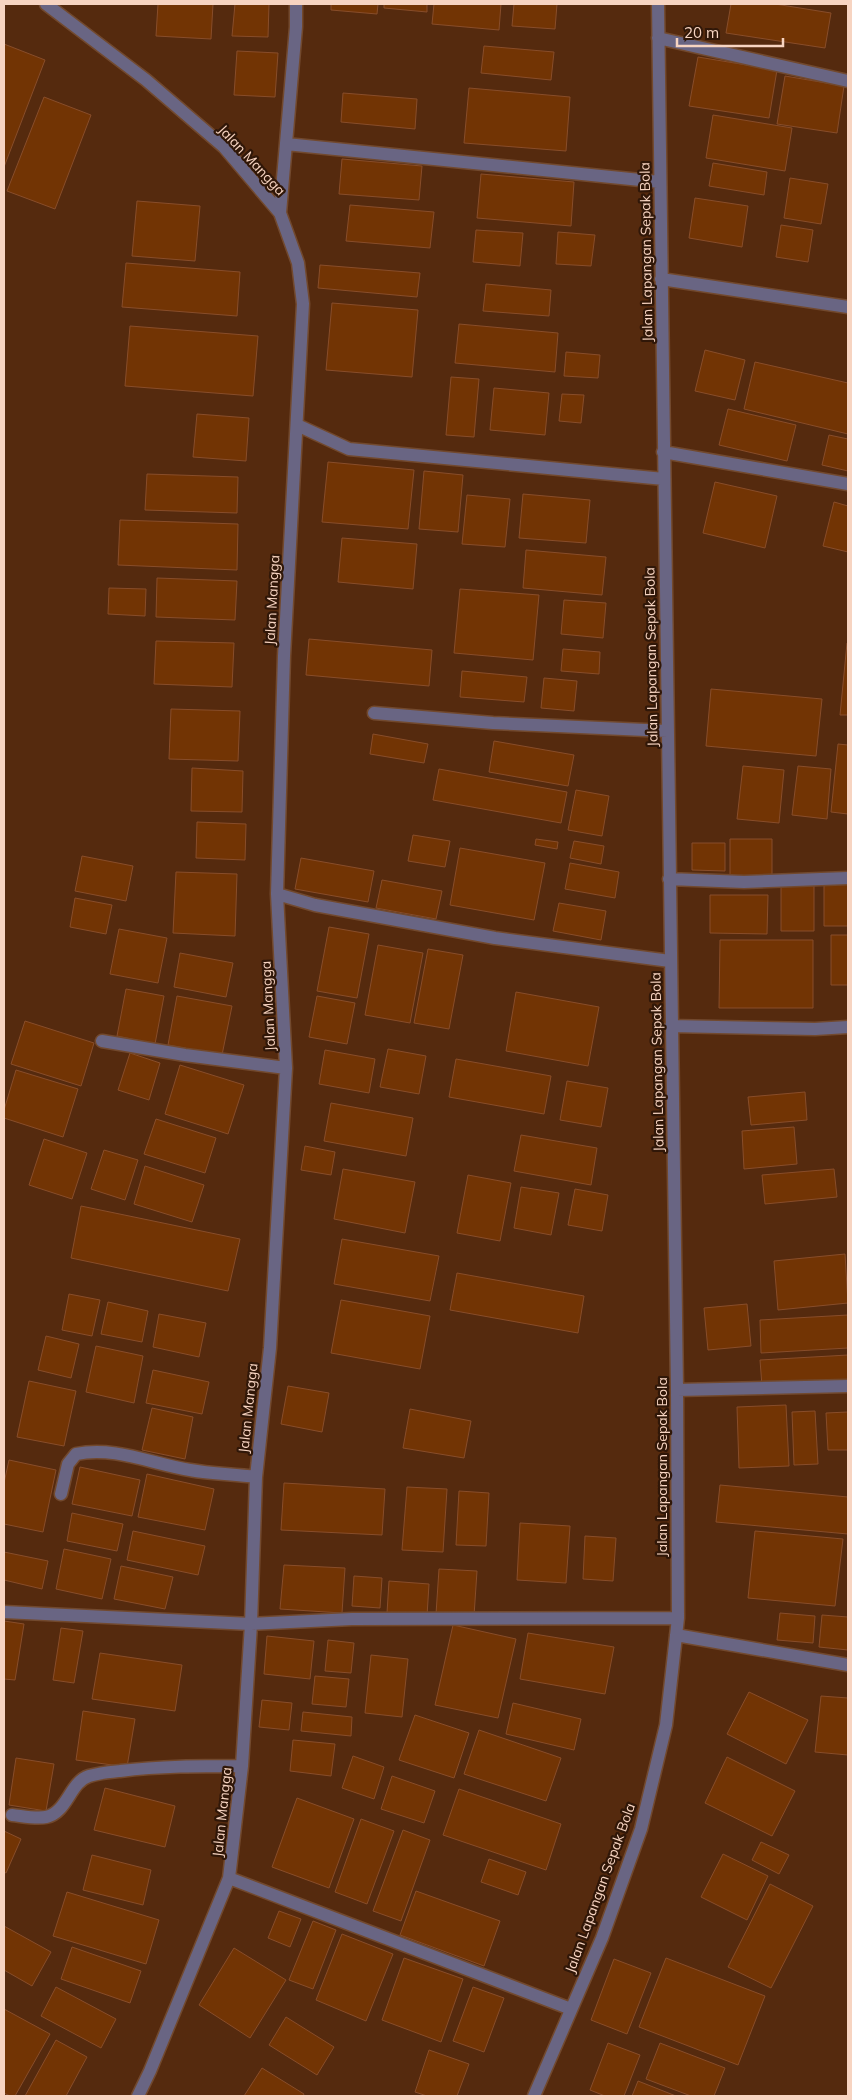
<svg xmlns="http://www.w3.org/2000/svg" width="852" height="2100" font-family="Mulish,sans-serif">
	<style>
		.building { fill: #723404; stroke: #884d2a }
		.lines { fill: none; stroke-linecap: round; stroke-linejoin: round }
		.minor-casing { stroke: #72492e; stroke-width: 15 }
		.minor { stroke: #696583; stroke-width: 12 }
		.labels { text-anchor: middle; dominant-baseline: central; stroke-width: 4.5; stroke-linejoin: round; paint-order: stroke }
		.street-label { font-size: 14px; fill: #f7d4c1; stroke: #301708 }
	</style>
	<rect width="100%" height="100%" fill="#552a0e"/>
	<path class="building" d="M158,4H213L211,39L156,36Z
		M235,4H269L268,37L232,36Z
		M331,4H378L377,14L331,10Z
		M384,4H427V12L384,8Z
		M434,4H501L499,30L432,24Z
		M514,4H557L555,29L512,26Z
		M731,4H775L831,13L825,48L726,33Z
		M4,44L45,60L4,167Z
		M484,46L554,52L551,80L481,73Z
		M237,51L278,53L275,97L234,95Z
		M698,57L777,70L769,118L689,106Z
		M785,76L844,86L837,133L777,124Z
		M469,88L570,97L566,151L464,143Z
		M343,93L417,99L415,129L341,122Z
		M44,97L91,115L55,209L7,191Z
		M713,115L792,128L785,171L706,158Z
		M342,159L422,166L419,200L339,194Z
		M713,163L767,172L764,195L709,186Z
		M481,174L574,182L571,226L477,218Z
		M790,178L828,184L821,224L784,218Z
		M695,198L748,206L742,247L689,238Z
		M137,201L200,206L195,261L132,256Z
		M350,205L434,212L430,248L346,241Z
		M781,225L813,230L808,262L776,257Z
		M476,230L523,233L520,266L473,262Z
		M558,232L595,235L591,266L556,264Z
		M126,263L240,272L237,316L122,307Z
		M320,265L420,273L417,297L318,288Z
		M486,284L551,290L549,316L483,311Z
		M332,303L418,310L412,377L326,370Z
		M459,324L558,333L555,372L455,363Z
		M130,326L258,336L253,396L125,386Z
		M705,350L745,360L735,400L695,391Z
		M566,352L600,355L598,378L564,376Z
		M755,362L848,383V434L744,409Z
		M451,377L479,379L474,437L446,435Z
		M494,388L549,393L545,435L490,430Z
		M562,394L584,395L581,423L559,421Z
		M728,409L796,425L787,461L719,445Z
		M197,414L249,418L246,461L193,457Z
		M829,435L848,439V471L822,465Z
		M328,462L414,470L408,529L322,522Z
		M424,471L463,475L458,532L419,529Z
		M147,474L238,477L237,513L145,510Z
		M715,482L777,496L765,548L703,533Z
		M523,494L590,500L586,543L519,538Z
		M467,495L510,499L505,547L462,544Z
		M834,502L848,506V552L823,546Z
		M120,520L238,524L237,570L118,565Z
		M342,538L417,544L413,589L338,582Z
		M526,550L606,557L602,595L523,588Z
		M157,578L237,581L235,620L156,617Z
		M109,588L146,589L145,616L108,614Z
		M460,589L539,595L533,660L454,653Z
		M564,600L606,603L603,638L561,634Z
		M309,639L432,650L429,686L306,675Z
		M156,641L234,643L232,687L154,684Z
		M847,643L848,644V715H840Z
		M563,649L600,652L599,674L561,671Z
		M462,671L527,677L524,702L460,697Z
		M544,678L577,681L574,711L541,708Z
		M711,689L822,699L816,756L706,746Z
		M171,709L240,711L238,761L169,759Z
		M373,734L428,744L424,763L370,754Z
		M494,741L574,755L568,786L489,772Z
		M838,744L848,745V814L831,812Z
		M743,766L784,770L779,823L737,819Z
		M798,766L831,769L827,819L792,815Z
		M192,768L243,771L242,812L191,811Z
		M439,769L567,792L561,823L433,800Z
		M576,790L609,796L602,836L568,830Z
		M197,822L246,824L245,860L196,858Z
		M413,835L450,841L445,867L408,861Z
		M536,839L558,842L557,849L535,845Z
		M730,839H772V877L730,876Z
		M574,841L604,846L601,864L570,858Z
		M692,843H725V871L692,870Z
		M460,848L545,863L534,920L450,905Z
		M82,856L133,866L126,901L75,891Z
		M301,858L374,871L368,902L295,889Z
		M570,863L619,872L615,898L565,889Z
		M176,872L237,874L235,936L173,933Z
		M382,880L442,891L436,919L376,908Z
		M824,881H848V926H824Z
		M781,882H814V931H781Z
		M710,895H768L767,934L710,933Z
		M75,898L112,905L106,934L70,927Z
		M559,903L606,911L601,940L553,931Z
		M329,927L369,934L357,998L317,991Z
		M119,929L167,938L158,983L110,974Z
		M831,935H848V985H831Z
		M720,940H813V1008H719Z
		M378,945L423,953L410,1023L365,1015Z
		M428,949L463,955L449,1029L414,1023Z
		M180,953L233,963L226,997L174,987Z
		M126,989L164,996L155,1044L117,1036Z
		M516,992L599,1007L588,1066L506,1051Z
		M177,996L232,1006L222,1055L168,1045Z
		M317,996L355,1003L347,1044L309,1037Z
		M25,1021L94,1043L81,1086L11,1064Z
		M388,1049L426,1056L419,1094L380,1087Z
		M325,1050L375,1059L369,1093L319,1084Z
		M130,1053L160,1063L149,1100L118,1090Z
		M456,1059L551,1076L544,1114L449,1097Z
		M180,1065L244,1085L228,1134L165,1114Z
		M16,1070L78,1089L63,1137L4,1118V1110Z
		M567,1081L608,1088L601,1127L560,1120Z
		M805,1092L807,1120L751,1125L748,1097Z
		M331,1103L413,1118L406,1156L324,1141Z
		M156,1119L216,1138L205,1173L144,1154Z
		M794,1127L797,1164L744,1169L742,1131Z
		M521,1135L597,1148L591,1185L514,1171Z
		M44,1139L87,1153L72,1199L29,1185Z
		M305,1146L335,1152L331,1175L301,1170Z
		M104,1150L138,1160L125,1200L91,1189Z
		M145,1166L204,1185L192,1222L134,1204Z
		M343,1169L415,1182L405,1233L334,1219Z
		M834,1169L837,1197L765,1204L762,1175Z
		M468,1175L511,1183L500,1241L457,1233Z
		M521,1187L559,1193L551,1235L514,1228Z
		M575,1189L608,1195L602,1231L568,1225Z
		M81,1206L240,1239L228,1291L71,1258Z
		M342,1239L439,1256L430,1301L334,1284Z
		M845,1254L848,1303L778,1310L774,1261Z
		M457,1273L584,1296L578,1333L450,1310Z
		M69,1294L100,1300L92,1336L62,1330Z
		M341,1300L430,1316L420,1369L331,1353Z
		M108,1302L148,1311L142,1342L101,1334Z
		M747,1304L751,1346L708,1350L704,1308Z
		M159,1314L206,1323L199,1357L153,1347Z
		M848,1315V1348L761,1353L760,1320Z
		M46,1336L79,1344L71,1378L38,1370Z
		M96,1346L143,1356L134,1403L86,1392Z
		M848,1355V1381L762,1386L760,1360Z
		M153,1370L209,1382L202,1414L146,1403Z
		M29,1381L76,1391L64,1446L17,1437Z
		M288,1386L329,1393L322,1432L281,1424Z
		M786,1405L789,1466L739,1468L737,1407Z
		M152,1408L193,1417L185,1459L142,1450Z
		M410,1409L471,1421L464,1458L403,1448Z
		M815,1411L818,1464L794,1465L792,1412Z
		M848,1412V1450H828L826,1413Z
		M9,1460L56,1470L43,1532L4,1524V1483Z
		M80,1467L140,1480L132,1516L72,1504Z
		M147,1474L214,1489L205,1530L138,1517Z
		M284,1483L385,1489L382,1535L281,1530Z
		M720,1485L848,1497V1534L716,1522Z
		M407,1487L447,1489L443,1552L402,1550Z
		M459,1491L489,1493L486,1546L456,1545Z
		M72,1513L123,1524L117,1551L67,1541Z
		M520,1523L570,1526L566,1583L517,1580Z
		M133,1531L205,1546L198,1575L127,1560Z
		M755,1531L843,1539L835,1606L748,1598Z
		M585,1536L616,1538L613,1581L583,1579Z
		M64,1549L111,1559L102,1599L56,1589Z
		M4,1552L48,1561L42,1589L4,1580Z
		M284,1565L345,1568L342,1613L280,1609Z
		M121,1566L173,1577L165,1609L114,1599Z
		M439,1569L477,1571L474,1616L436,1614Z
		M354,1576L382,1578L380,1608L352,1606Z
		M389,1581L429,1584L427,1616L387,1613Z
		M780,1613L815,1616L813,1643L777,1640Z
		M822,1615L848,1617V1650L819,1647Z
		M4,1621L24,1624L15,1680L4,1679Z
		M453,1625L516,1639L498,1718L435,1705Z
		M61,1628L83,1631L74,1683L53,1680Z
		M528,1633L614,1647L605,1694L520,1679Z
		M267,1636L314,1641L310,1679L264,1674Z
		M328,1640L354,1643L351,1673L325,1671Z
		M100,1653L182,1665L175,1711L92,1699Z
		M371,1655L408,1659L402,1717L365,1713Z
		M315,1676L349,1679L346,1707L312,1704Z
		M749,1692L808,1720L786,1764L727,1734Z
		M821,1696L848,1698V1755L815,1752Z
		M262,1700L292,1703L289,1730L259,1727Z
		M513,1703L581,1719L574,1750L506,1734Z
		M83,1711L135,1719L127,1767L76,1760Z
		M303,1712L352,1717L351,1736L301,1731Z
		M415,1715L469,1733L454,1778L399,1760Z
		M479,1730L561,1758L546,1801L464,1774Z
		M293,1740L335,1744L331,1776L290,1771Z
		M353,1756L384,1767L374,1799L342,1788Z
		M727,1757L795,1791L772,1836L705,1803Z
		M16,1758L54,1764L46,1811L9,1805Z
		M392,1776L435,1791L424,1823L381,1809Z
		M105,1788L175,1806L165,1847L94,1830Z
		M459,1789L561,1824L546,1870L443,1835Z
		M297,1798L354,1819L329,1888L272,1867Z
		M361,1819L394,1831L367,1904L335,1892Z
		M403,1830L430,1840L401,1921L373,1911Z
		M4,1831L21,1839L6,1873L4,1872Z
		M761,1842L789,1855L779,1874L752,1860Z
		M723,1854L768,1876L747,1920L701,1897Z
		M92,1855L151,1870L143,1905L83,1890Z
		M489,1859L526,1872L518,1895L481,1882Z
		M770,1884L813,1906L771,1988L728,1967Z
		M416,1891L500,1921L484,1966L400,1935Z
		M67,1892L159,1920L146,1964L53,1936Z
		M279,1911L301,1919L290,1947L268,1938Z
		M313,1921L336,1930L313,1989L289,1980Z
		M4,1926L51,1952L32,1986L4,1970Z
		M342,1934L393,1954L366,2021L316,2000Z
		M72,1947L141,1971L130,2003L61,1979Z
		M234,1948L286,1980L250,2038L199,2005Z
		M404,1958L463,1979L441,2042L382,2020Z
		M666,1958L765,1996L738,2065L639,2027Z
		M614,1959L651,1973L627,2034L591,2020Z
		M56,1987L116,2019L101,2048L41,2016Z
		M473,1987L504,1998L484,2052L453,2041Z
		M4,2009L50,2034L15,2096H10L4,2093Z
		M286,2017L334,2047L317,2075L269,2045Z
		M56,2040L87,2057L66,2096H25Z
		M608,2043L640,2055L624,2096H605L590,2090Z
		M660,2043L725,2068L714,2096H691L646,2079Z
		M429,2050L469,2064L457,2096H427L415,2092Z
		M262,2068L304,2094L303,2096H244Z
		M638,2081L676,2096H632Z"/>
	<g class="lines">
		<defs>
			<path id="minor" d="M46,4L146,80L224,147L280,213L298,263L303,304L284,656L277,894L286,1068L270,1348L256,1477L251,1624L242,1766L229,1878L150,2071L138,2096
				M658,38L848,81
				M286,144L660,182
				M280,213L296,27V4
				M661,279L848,307
				M297,425L349,449L664,479
				M663,452L848,484
				M374,713L493,723L667,731
				M669,879L744,882L848,878
				M277,894L315,905L495,938L670,961
				M671,1026L815,1029L848,1027
				M102,1041L185,1055L286,1068
				M677,1390L848,1386
				M61,1494L68,1464L76,1454C115,1446 152,1464 190,1470C212,1474 234,1474 256,1477
				M4,1612L251,1624L352,1619L678,1618
				M676,1635L848,1665
				M12,1815C22,1816 36,1819 46,1817C67,1813 70,1782 89,1776C99,1773 110,1772 120,1771C160,1766 201,1766 242,1766
				M229,1878L571,2009
				M534,2096L602,1938L641,1829L666,1725L678,1618L677,1390L658,4"/>
		</defs>
		<use href="#minor" class="minor-casing"/>
		<use href="#minor" class="minor"/>
	</g>
	<g class="labels">
		<g class="street-label">
			<text transform="translate(252 160) rotate(47)">Jalan Mangga</text>
			<text transform="translate(646 252) rotate(-91)">Jalan Lapangan Sepak Bola</text>
			<text transform="translate(272 600) rotate(-87)">Jalan Mangga</text>
			<text transform="translate(651 657) rotate(-91)">Jalan Lapangan Sepak Bola</text>
			<text transform="translate(268 1006) rotate(-93)">Jalan Mangga</text>
			<text transform="translate(657 1062) rotate(-91)">Jalan Lapangan Sepak Bola</text>
			<text transform="translate(248 1408) rotate(-84)">Jalan Mangga</text>
			<text transform="translate(662 1467) rotate(-90)">Jalan Lapangan Sepak Bola</text>
			<text transform="translate(222 1812) rotate(-84)">Jalan Mangga</text>
			<text transform="translate(600 1888) rotate(-70)">Jalan Lapangan Sepak Bola</text>
		</g>
	</g>
	<rect width="852" height="2100" fill="none" stroke="#f7d4c1" stroke-width="10"/>
	<path d="M677 38v8h106v-8" fill="none" stroke="#f7d4c1" stroke-width="2.5"/>
	<text x="684" y="38" font-size="15" fill="#f7d4c1" stroke="#301708" stroke-width="4" paint-order="stroke">20 m</text>
</svg>
